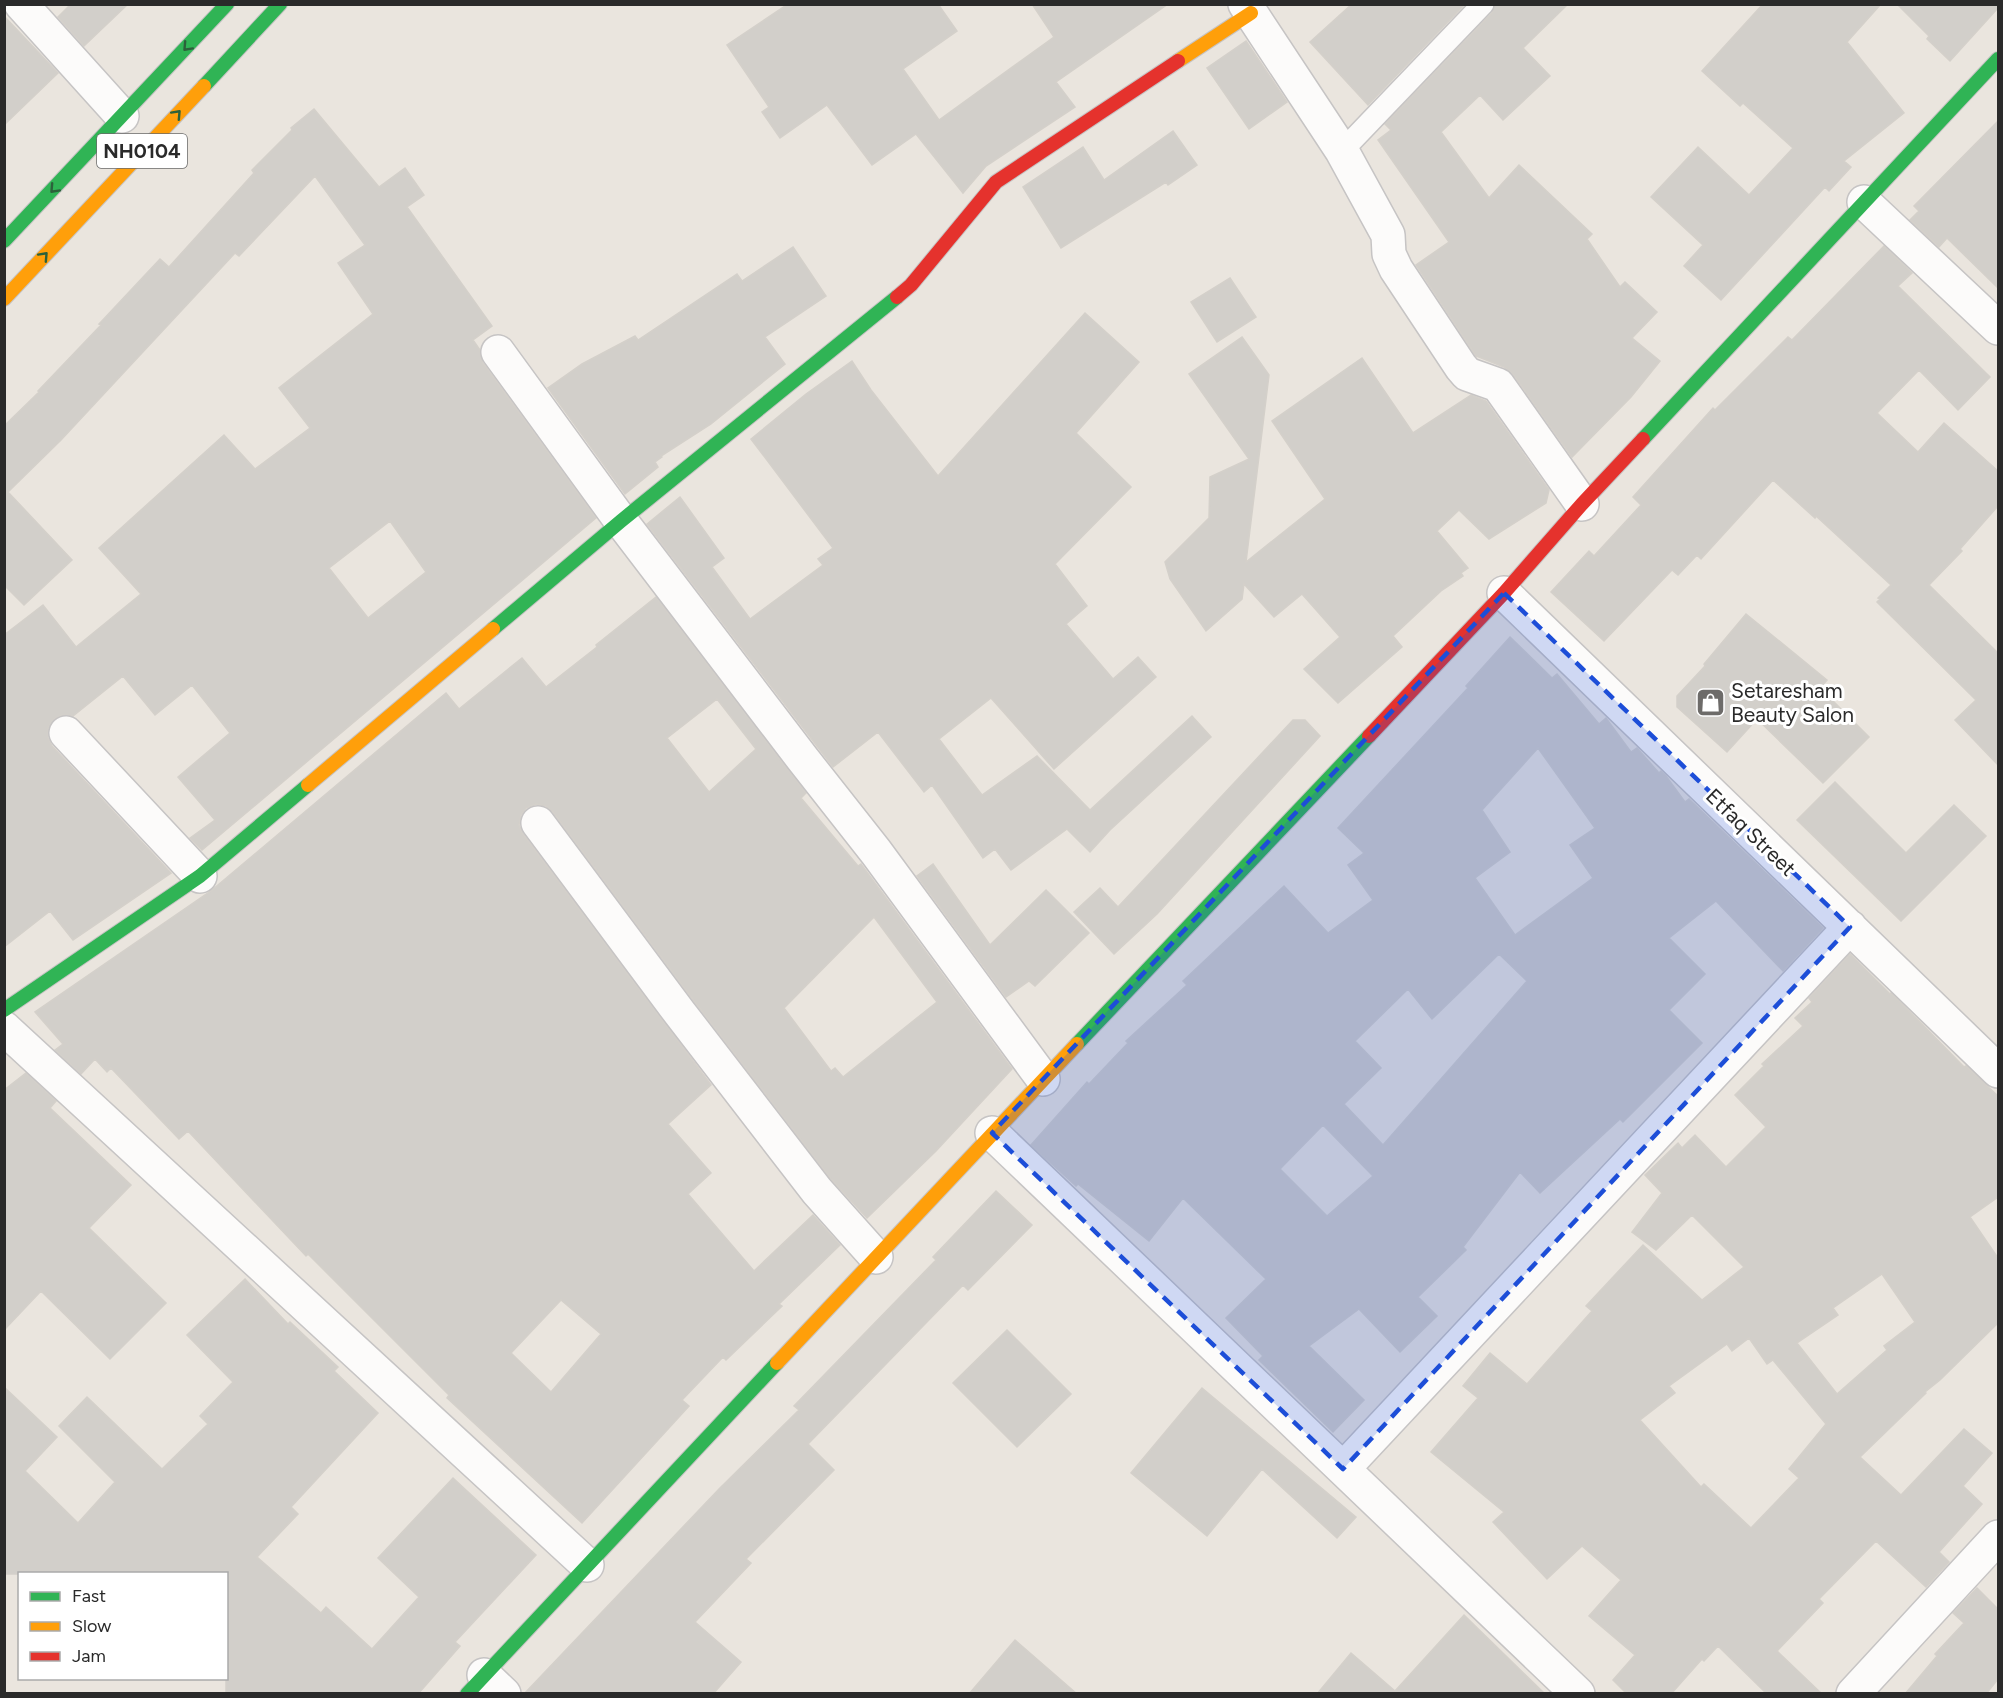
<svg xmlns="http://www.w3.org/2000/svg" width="2003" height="1698" font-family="Figtree,sans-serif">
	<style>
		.building { fill: #d2cfca; stroke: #d4d0ca; stroke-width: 1.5; fill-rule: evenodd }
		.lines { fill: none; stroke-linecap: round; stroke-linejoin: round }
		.lane-casing { stroke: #c6c4c4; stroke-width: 24 }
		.street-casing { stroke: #c6c4c4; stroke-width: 36 }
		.fast-casing { stroke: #c6c4c4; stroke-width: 16 }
		.slow-casing { stroke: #c6c4c4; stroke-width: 16 }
		.jam-casing { stroke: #c6c4c4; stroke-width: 16 }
		.lane { stroke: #fcfbfa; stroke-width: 21 }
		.street { stroke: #fcfbfa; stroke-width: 33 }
		.fast { stroke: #30b455; stroke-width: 14 }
		.slow { stroke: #ff9f0a; stroke-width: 14 }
		.jam { stroke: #e5322d; stroke-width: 14 }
		.oneway { stroke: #2c613b }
		.marked { fill: #1d4ed8; fill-opacity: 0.2; stroke: #1d4ed8; stroke-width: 4.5; stroke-dasharray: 12 8; stroke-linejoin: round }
		.labels { text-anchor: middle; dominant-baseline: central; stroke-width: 6; stroke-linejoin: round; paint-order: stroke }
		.shield { fill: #fff; stroke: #6a6a6a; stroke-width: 1.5 }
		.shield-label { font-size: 20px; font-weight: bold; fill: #2a2a2a }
		.poi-label { font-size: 21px; fill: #2a2a2a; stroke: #fff; text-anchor: start }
		.street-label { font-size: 21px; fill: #2a2a2a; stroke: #fff }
	</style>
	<rect width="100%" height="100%" fill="#eae5de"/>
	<path class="building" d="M71,4H128L84,46L58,17Z
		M788,4H938L957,31L903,69L939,120L1054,37L1032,4H1168L1056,82L1075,107L986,166L963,193L916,134L872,165L827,105L780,138L762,112L769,107L727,45Z
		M1352,4H1465L1368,105L1310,42Z
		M1495,4H1568L1523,48L1550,76L1503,120L1480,95L1441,132L1489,198L1519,165L1592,234L1587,239L1620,287L1625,282L1657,312L1632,338L1660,361L1631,397L1572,457L1513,374L1504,367L1476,356L1416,265L1449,242L1378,140L1391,130L1385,124L1492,13Z
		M1763,4H1881L1847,42L1904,113L1844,161L1851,167L1829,191L1825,187L1721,300L1684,266L1703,245L1651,197L1698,147L1749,195L1793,148L1743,103L1740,106L1702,71Z
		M1897,4H1998V8L1950,61L1927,39L1929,36Z
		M4,16L58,73L4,125Z
		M1246,41L1287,102L1249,129L1207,68Z
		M314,109L379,187L405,168L424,195L407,207L492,326L473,340L480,350L483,363L596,518L202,850L190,838L215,820L178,777L230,733L192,685L155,715L123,676L73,716L62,715L54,719L48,728V738L52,746L171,873L73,940L50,911L4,947V635L43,605L76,647L141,594L99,548L224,435L255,469L310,428L279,388L373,314L338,263L365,245L315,176L239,256L235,253L61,440L8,492L72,560L24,605L4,585V426L39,392L38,391L101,325L99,324L160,259L169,267L254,173L252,170L292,130L291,128ZM390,521L426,572L368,618L329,568Z
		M1998,121V288L1947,238L1939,247L1910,220L1919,211L1914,206Z
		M1173,131L1197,165L1168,185L1166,182L1061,248L1023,187L1083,147L1104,180Z
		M1884,246L1912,273L1898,286L1990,377L1958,410L1919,370L1877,413L1918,452L1944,423L1998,471V506L1960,549L1962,551L1929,585L1998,653V765L1955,720L1976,700L1877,602L1880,599L1878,598L1891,585L1816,516L1815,518L1773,480L1701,559L1697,555L1678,575L1672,570L1604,641L1551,592L1589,551L1594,556L1641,505L1633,497L1713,408L1715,410L1788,337L1792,340Z
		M793,247L826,296L765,337L785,364L711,424L661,456L662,457L655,462L658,467L625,494L548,388L582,364L635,336L638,340L737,274L742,281Z
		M1230,278L1256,317L1217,342L1191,302Z
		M1085,313L1139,362L1076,433L1131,487L1055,564L1087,606L1066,624L1113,679L1138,657L1156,677L1054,769L991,698L939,739L982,795L1037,756L1090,810L1192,716L1211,737L1110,830L1090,852L1067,829L1011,870L995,849L983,858L932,785L924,792L878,732L833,767L647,524L680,497L724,558L712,567L750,619L823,565L818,559L833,548L751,439L806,394L852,361L871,390L938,476Z
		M1242,337L1269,375L1246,562L1325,499L1272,421L1362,358L1413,433L1471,395L1486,401L1549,490L1546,503L1489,539L1459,510L1437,531L1468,568L1461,573L1463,576L1441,591L1393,636L1402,647L1338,703L1304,669L1340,637L1302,594L1274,617L1244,584L1242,599L1206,631L1170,579L1165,562L1209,518L1210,477L1249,459L1189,374Z
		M656,597L806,793L801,798L858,866L861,864L1012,1069L936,1151L867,1218L831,1179L694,1001L553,812L546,806L536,804L526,808L521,815L519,825L523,834L711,1085L668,1124L711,1173L688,1194L754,1271L813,1215L840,1245L779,1304L782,1306L726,1360L723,1357L682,1400L689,1406L582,1523L447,1398L449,1395L308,1254L306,1256L188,1131L179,1139L111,1068L107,1072L95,1059L81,1074L55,1050L63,1044L35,1012L212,890L446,693L459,709L522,658L546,687L597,647L596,645ZM717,699L756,749L709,792L667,738ZM874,917L937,1002L843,1077L835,1068L831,1071L784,1008ZM561,1300L601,1334L551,1392L511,1353Z
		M1746,614L1827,680L1820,688L1869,737L1823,783L1757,719L1727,752L1677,707V696L1705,666L1704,664Z
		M1510,637L1552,678L1557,674L1599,724L1606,718L1631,752L1637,748L1659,773L1661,771L1666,776L1685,802L1689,799L1823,928L1783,971L1716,901L1669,938L1705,974L1669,1010L1702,1043L1623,1122L1620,1119L1540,1193L1520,1172L1463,1247L1466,1250L1418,1297L1437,1316L1400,1352L1359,1309L1309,1346L1364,1400L1333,1432L1259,1360L1263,1356L1226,1318L1266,1279L1183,1198L1149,1241L1078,1184L1076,1186L1031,1145L1087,1082L1089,1084L1128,1043L1126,1041L1187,985L1183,981L1284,886L1328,933L1373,900L1348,865L1364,853L1338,828L1468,688L1466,686ZM1538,748L1595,828L1570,845L1593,878L1515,935L1475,878L1510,852L1482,810ZM1499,954L1527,981L1383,1145L1344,1104L1381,1068L1355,1041L1408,989L1432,1019ZM1323,1125L1373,1176L1327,1216L1280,1169Z
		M1293,720H1305L1320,736L1157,914L1114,954L1074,912L1100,888L1118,907Z
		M1835,782L1906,853L1954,805L1986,836L1901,921L1797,820Z
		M933,864L990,945L1046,890L1089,933L1035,986L1029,981L1006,997L917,876Z
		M1850,954L1890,994L1891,993L1925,1027L1964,1067L1966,1066L1998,1096V1197L1970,1217L1998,1258V1323L1940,1380L1925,1392L1926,1393L1860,1457L1901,1495L1964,1429L1992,1453L1963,1486L1982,1504L1939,1552L1949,1562L1926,1587L1876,1541L1819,1599L1823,1603L1777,1651L1822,1694H1767L1718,1646L1704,1661L1702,1659L1671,1694H1627L1613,1680L1635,1655L1589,1616L1621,1580L1582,1546L1547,1579L1493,1522L1504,1512L1431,1452L1478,1398L1463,1386L1490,1353L1527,1384L1592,1311L1586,1306L1643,1245L1702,1300L1744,1267L1692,1215L1656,1250L1632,1232L1662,1193L1645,1175L1678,1143L1682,1148L1695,1135L1726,1167L1766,1127L1735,1095L1764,1066L1762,1064L1803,1026L1795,1018L1812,1002L1809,998ZM1882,1274L1915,1322L1884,1346L1887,1350L1837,1394L1797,1343L1838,1315L1833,1308ZM1749,1338L1767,1364L1773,1360L1826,1424L1789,1469L1799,1478L1751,1528L1704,1484L1701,1487L1640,1420L1675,1393L1669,1386L1727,1344L1732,1351Z
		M26,1073L56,1101L50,1108L131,1185L89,1228L166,1303L110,1359L41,1291L4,1330V1090Z
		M996,1191L1032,1225L968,1290L963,1285L808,1444L834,1470L746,1559L751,1563L695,1622L741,1662L713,1694H524L719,1489L799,1410L794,1406L936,1260L933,1257Z
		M245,1279L288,1324L290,1322L338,1367L334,1371L378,1413L291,1507L298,1514L257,1557L321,1613L326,1607L372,1649L419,1597L378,1558L453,1478L536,1555L455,1642L460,1646L418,1694H226V1574H4V1387L57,1437L25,1471L78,1523L115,1482L59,1426L87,1397L162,1469L208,1424L200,1416L233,1382L187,1335Z
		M1007,1330L1071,1394L1017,1447L953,1383Z
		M1202,1388L1356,1517L1337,1538L1262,1469L1207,1536L1131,1473Z
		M1977,1588L1998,1609V1679L1986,1694H1905L1937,1656L1935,1654L1964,1623L1953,1613Z
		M1464,1615L1545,1694H1317L1351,1653L1395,1691Z
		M1015,1640L1077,1694H969Z"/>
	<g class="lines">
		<defs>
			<path id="lane" d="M1342,151L1483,4"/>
			<path id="street" d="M21,4L122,116
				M1245,4L1342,151L1388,235L1389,254L1396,269L1461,367L1467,374L1498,385L1582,504
				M1864,202L1998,328
				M498,352L621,521L802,758L876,852L1043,1079
				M1504,593L1998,1071
				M66,733L200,876
				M538,823L679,1012L817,1191L876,1257
				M4,1028L587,1565
				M992,1133L1578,1694
				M1343,1469L1850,927
				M484,1675L504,1694
				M1853,1694L1998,1537"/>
			<path id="fast" d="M204,86L280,4
				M4,241L227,4
				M1643,439L1998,59
				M493,629L621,521L897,297
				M4,1010L200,876L308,785
				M1077,1044L1369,736
				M467,1694L777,1363"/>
			<path id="slow" d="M1178,61L1251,13
				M4,299L204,86
				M308,785L493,629
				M777,1363L1077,1044"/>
			<path id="jam" d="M897,297L911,285L996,182L1178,61
				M1369,736L1504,593L1582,504L1643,439"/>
		</defs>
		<use href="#lane" class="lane-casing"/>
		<use href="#street" class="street-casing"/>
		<use href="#fast" class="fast-casing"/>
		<use href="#slow" class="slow-casing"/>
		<use href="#jam" class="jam-casing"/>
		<use href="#lane" class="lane"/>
		<use href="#street" class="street"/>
		<use href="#fast" class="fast"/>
		<use href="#slow" class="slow"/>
		<use href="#jam" class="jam"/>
	</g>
	<defs><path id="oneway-chevron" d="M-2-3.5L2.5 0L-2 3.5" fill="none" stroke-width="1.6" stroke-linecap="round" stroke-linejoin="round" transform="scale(1.5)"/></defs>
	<g class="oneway">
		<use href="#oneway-chevron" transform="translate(187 47) rotate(133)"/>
		<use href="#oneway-chevron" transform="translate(177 114) rotate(-47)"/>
		<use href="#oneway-chevron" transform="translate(54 189) rotate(133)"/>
		<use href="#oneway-chevron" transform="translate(44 256) rotate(-47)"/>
	</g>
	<path class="marked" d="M1504,593L1850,927L1343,1469L992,1133Z"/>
	<defs>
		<symbol id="shop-square" viewBox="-11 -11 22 22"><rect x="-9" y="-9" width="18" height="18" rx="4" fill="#6d6b69" stroke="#fff"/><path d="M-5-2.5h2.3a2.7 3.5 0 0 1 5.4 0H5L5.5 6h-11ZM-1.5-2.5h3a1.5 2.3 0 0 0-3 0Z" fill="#fff"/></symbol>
	</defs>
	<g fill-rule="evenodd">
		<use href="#shop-square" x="1694" y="686" width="33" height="33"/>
	</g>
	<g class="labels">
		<rect class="shield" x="97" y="134" width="90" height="34" rx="4.5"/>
		<g class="shield-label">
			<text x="142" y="151">NH0104</text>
		</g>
		<g class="poi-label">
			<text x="1731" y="690">Setaresham<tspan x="1731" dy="24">Beauty Salon</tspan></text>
		</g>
		<g class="street-label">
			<text transform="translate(1751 832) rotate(44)">Etfaq Street</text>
		</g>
	</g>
	<rect width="2003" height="1698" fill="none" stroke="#2a2a2a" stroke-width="12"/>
	<rect x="18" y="1572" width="210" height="108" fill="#ffffff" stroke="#aaaaaa" stroke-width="1.5"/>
	<rect x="30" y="1592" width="30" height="9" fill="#30b455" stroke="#aaaaaa" stroke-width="1.5"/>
	<text x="72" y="1602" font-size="18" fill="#2a2a2a">Fast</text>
	<rect x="30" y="1622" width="30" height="9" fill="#ff9f0a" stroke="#aaaaaa" stroke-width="1.5"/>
	<text x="72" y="1632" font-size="18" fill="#2a2a2a">Slow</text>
	<rect x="30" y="1652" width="30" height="9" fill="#e5322d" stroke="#aaaaaa" stroke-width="1.5"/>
	<text x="72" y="1662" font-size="18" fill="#2a2a2a">Jam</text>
</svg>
